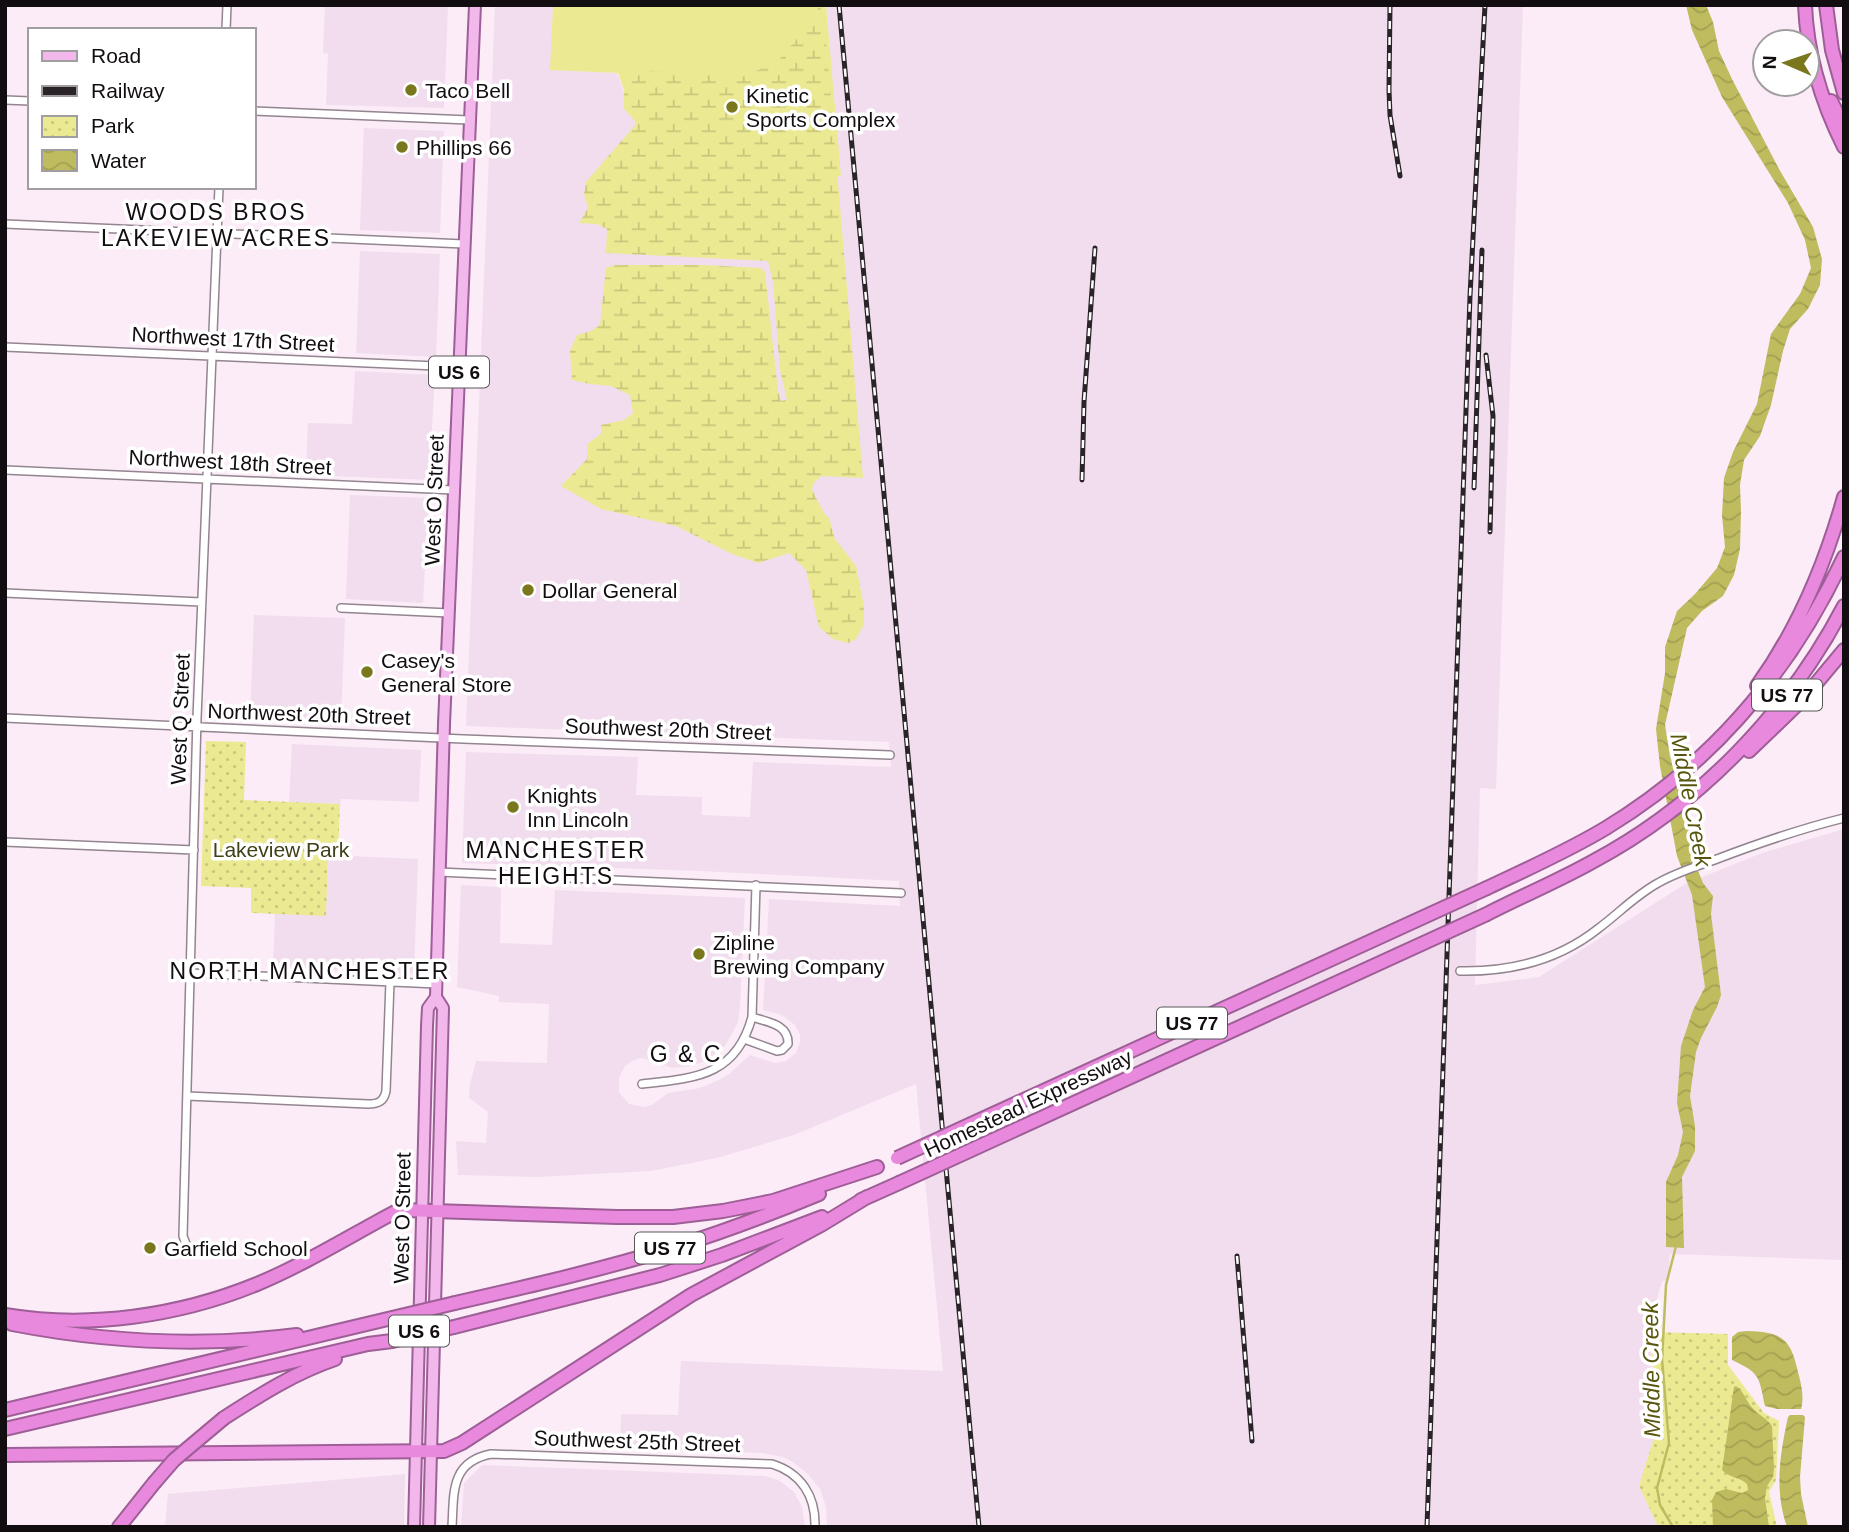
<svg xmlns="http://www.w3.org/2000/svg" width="1849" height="1532" font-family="Arial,sans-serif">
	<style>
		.built { fill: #f2ddef }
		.grass { fill: #ebe991 }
		.wetland { fill: url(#wetland-marsh) }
		.park { fill: url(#park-dots) }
		.water { fill: url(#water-waves) }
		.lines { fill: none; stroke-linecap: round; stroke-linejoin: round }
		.stream { stroke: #bfbc5f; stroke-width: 2.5 }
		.street-casing { stroke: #928590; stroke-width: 10 }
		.primary-casing { stroke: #9e5e96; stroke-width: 14 }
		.highway-casing { stroke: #9e5e96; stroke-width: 16 }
		.street { stroke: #fff; stroke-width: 7 }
		.primary { stroke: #f2b8eb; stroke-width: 10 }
		.highway { stroke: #e989de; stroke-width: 12 }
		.rail-casing { stroke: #2a2429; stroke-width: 5 }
		.rail { stroke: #fff; stroke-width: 2.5; stroke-dasharray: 8; stroke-linecap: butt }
		.highway-bridge-casing { stroke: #9e5e96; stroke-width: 16; stroke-linecap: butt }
		.highway-bridge { stroke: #e989de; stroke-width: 12 }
		.poi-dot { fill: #7a771d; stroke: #fff; stroke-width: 2.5 }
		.labels { text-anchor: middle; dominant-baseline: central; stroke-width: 7; stroke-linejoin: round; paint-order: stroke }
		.shield { fill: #fff; stroke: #595658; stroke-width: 2 }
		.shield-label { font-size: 19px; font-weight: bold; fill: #120d11 }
		.poi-label { font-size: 21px; fill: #120d11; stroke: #fff; text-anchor: start }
		.street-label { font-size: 21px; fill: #120d11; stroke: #fff }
		.park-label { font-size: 21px; fill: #403f17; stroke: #fff }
		.neighbourhood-label { font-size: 23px; letter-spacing: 2px; fill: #120d11; stroke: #fff }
		.water-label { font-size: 23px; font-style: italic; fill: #58560e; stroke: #fff }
	</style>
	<defs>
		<pattern id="wetland-marsh" width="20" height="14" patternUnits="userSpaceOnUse" patternTransform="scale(1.75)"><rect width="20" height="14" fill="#ebe991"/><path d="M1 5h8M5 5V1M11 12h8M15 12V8" fill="none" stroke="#c8c77c"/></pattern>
		<pattern id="park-dots" width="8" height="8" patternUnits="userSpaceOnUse" patternTransform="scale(1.75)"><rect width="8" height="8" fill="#ebe991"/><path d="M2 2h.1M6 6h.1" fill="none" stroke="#c8c77c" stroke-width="1.8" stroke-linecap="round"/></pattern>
		<pattern id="water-waves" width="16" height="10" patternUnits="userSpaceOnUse" patternTransform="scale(1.75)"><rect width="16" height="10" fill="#bfbc5f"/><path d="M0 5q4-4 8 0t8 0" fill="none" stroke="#a3a052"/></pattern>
	</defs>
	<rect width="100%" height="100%" fill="#fbecf8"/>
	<path class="built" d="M325,5L448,7L444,108L326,105L328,54L323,53Z
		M495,5H553L551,70L617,73L639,134L840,176L826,5H1523L1496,789L1480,788L1475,985L1539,977L1685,884L1762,853L1844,829V1260L1670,1254L1668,1280L1662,1281L1650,1324L1656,1431L1639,1486L1658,1527H827L826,1507L820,1489L807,1473L791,1461L783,1457L762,1453L620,1448L621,1414L678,1415L681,1361L943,1371L916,1084L794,1135L717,1158L651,1171L538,1177L458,1175L456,1141L486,1143L488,1112L469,1098L470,1084L476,1061L547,1063L549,1004L499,1002V996L457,987L461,885L501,887L500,943L552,945L555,890L745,898L740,1007L738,1022L734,1030L725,1046L717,1053L702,1062L691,1066L672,1068L646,1059L640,1058L634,1060L625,1066L619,1078V1092L629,1104L644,1107L652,1105L668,1093L700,1088L719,1080L729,1074L750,1055L775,1063L786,1061L796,1053L800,1042V1035L795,1025L782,1015L763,1010L769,899L900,906L899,881L700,871L462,863L466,752L638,757L636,795L702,797V815L750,817L753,762L891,767L889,742L466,726Z
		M364,128L444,131L440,233L360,230Z
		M360,251L440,254L436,357L356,353Z
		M355,371L435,375L429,480L306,475L308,423L352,424Z
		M350,495L429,498L423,603L346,599Z
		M254,615L345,618L341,722L250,719Z
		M292,744L421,750L419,802L341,799L340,804L289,802Z
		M328,855L418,859L414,974L273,967L275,914L326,915Z
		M482,1465L765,1476L780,1481L794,1492L802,1507L805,1527H461L464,1483Z
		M405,1474L404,1527H165L168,1494Z"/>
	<path class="grass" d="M553,5H826L841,176L604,165L639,134L618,73L550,70Z"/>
	<path class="wetland" d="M817,5H823L863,478L821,476L813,484L812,490L824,513L829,518L835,539L856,566L864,606V624L856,639L848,643L833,639L819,627L806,570L789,553L758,563L732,554L676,526L601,509L561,486L587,459V444L601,434V425L624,420L633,413L630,395L611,386L590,384L572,380L570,351L577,335L591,331L600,325L606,268L615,265H704L761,268L765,272L778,391L781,401L787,400L780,370L773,282L768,261L606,253L607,229L597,224L579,223L588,208L584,194L586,182L637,123L624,109V80L631,69L740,78L777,62L808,26L818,9Z"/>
	<path class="park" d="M206,741L246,742L244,800L340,804L338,856H328L326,916L251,913V888L201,886Z
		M1651,1332L1728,1334V1365L1764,1413L1779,1421L1776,1480L1769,1492L1777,1527H1658L1639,1486L1656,1431Z"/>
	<path class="water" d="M1686,5H1706L1713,22L1719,51L1732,79L1779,169L1813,227L1822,259L1820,285L1808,309L1790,329L1783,351L1771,405L1760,436L1744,460L1740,485L1741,511L1740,549L1734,575L1723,596L1702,611L1687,628L1665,725L1670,756L1689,823L1693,858L1703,883L1713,896L1711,914L1721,995L1717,1007L1701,1038L1696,1052L1690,1096L1695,1126V1151L1682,1177L1684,1248L1666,1247V1182L1678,1155L1683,1132L1677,1103L1681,1046L1693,1010L1705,987L1692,895L1677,856L1660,766L1656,729L1665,673V647L1677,611L1695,594L1717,568L1725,547L1722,515L1724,478L1733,452L1757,404L1771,334L1800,294L1811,268L1805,240L1788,203L1722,97L1692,30Z
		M1747,1331C1785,1332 1791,1340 1799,1376C1802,1387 1804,1399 1801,1409H1777L1765,1406C1763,1400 1763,1394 1761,1388C1758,1371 1746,1367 1732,1360V1337L1738,1332Z
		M1736,1386C1743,1391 1745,1398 1750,1405C1756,1414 1766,1417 1772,1426L1774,1469L1773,1477L1767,1486L1765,1498L1769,1527H1713L1712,1500L1716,1492L1726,1489L1742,1493L1748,1490L1747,1484C1740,1477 1729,1478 1722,1470L1734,1387Z
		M1790,1415H1803L1805,1417L1800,1477L1801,1494L1808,1527H1787C1774,1490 1780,1454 1788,1417Z"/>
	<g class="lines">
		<path class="stream" d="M1673,1527L1660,1505L1657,1488L1669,1443L1662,1359L1666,1285L1676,1246"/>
		<defs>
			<path id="street" d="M226,30L227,5
				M5,100L30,101
				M254,111L469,120
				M5,224L464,244
				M5,347L459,367
				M5,470L454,490
				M5,593L201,602
				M341,608L449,613
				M5,718L463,739L890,755
				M5,842L194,850
				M439,872L901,893
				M1460,971C1510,972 1559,960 1599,928C1619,913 1636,895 1658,883C1677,872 1698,866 1717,859C1759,843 1800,829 1844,818
				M191,973L437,984
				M744,1039L777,1051L782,1050L788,1044C789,1024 767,1022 752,1017
				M642,1084C694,1078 736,1077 752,1017L756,885
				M187,1096L368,1104C379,1104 384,1101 386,1091L390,982
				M191,1251L186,1244L183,1236L197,718L219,187
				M452,1527C454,1493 450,1462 491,1454L772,1464C801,1473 816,1496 815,1527"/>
			<path id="primary" d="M414,1527L427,1026L428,1008L436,997
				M429,1527L443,1008L436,997L444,724L475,5"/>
			<path id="highway" d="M1805,5C1807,55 1822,103 1844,147
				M1826,5L1832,50L1844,93
				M1831,101L1844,127
				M1757,686C1798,629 1825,565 1844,497
				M1749,751L1804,698L1844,650
				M1487,888C1527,869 1568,851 1606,828C1713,763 1791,670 1844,557
				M1487,914C1522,896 1558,881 1592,862C1699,805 1788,713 1844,606
				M861,1200L899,1183
				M455,1303C530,1286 605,1269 678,1246C726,1231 773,1213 819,1194
				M5,1315C89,1329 179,1316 257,1284C305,1264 350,1236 395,1212L404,1210L617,1217H673L723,1211L773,1201L877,1167
				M12,1324C105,1342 202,1347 297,1335
				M454,1327L660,1275L722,1255L822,1217
				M5,1410L392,1318
				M224,1418C260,1395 294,1373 335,1359
				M5,1429L368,1344L392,1341
				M5,1455L444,1451L462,1443L691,1295L821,1225L867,1197
				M119,1527L154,1483"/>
		</defs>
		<use href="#street" class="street-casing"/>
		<use href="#primary" class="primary-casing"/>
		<use href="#highway" class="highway-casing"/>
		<use href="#street" class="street"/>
		<use href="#primary" class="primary"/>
		<use href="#highway" class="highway"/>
		<defs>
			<path id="rail" d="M839,5L979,1527
				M1390,5L1389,90L1390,115L1400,176
				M1486,355L1493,416L1490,532
				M1082,480L1084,402L1095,248
				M1474,488L1482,250
				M1237,1256L1252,1441
				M1427,1527L1470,296L1485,5"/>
		</defs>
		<use href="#rail" class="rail-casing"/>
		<use href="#rail" class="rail"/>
		<defs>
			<path id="highway-bridge" d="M897,1158L1487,888
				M899,1183L1487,914
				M392,1318L455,1303
				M392,1341L454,1327
				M154,1483L174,1460L224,1418"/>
		</defs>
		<use href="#highway-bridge" class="highway-bridge-casing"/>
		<use href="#highway-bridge" class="highway-bridge"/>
	</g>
	<g class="poi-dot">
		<circle cx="411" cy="90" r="7"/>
		<circle cx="732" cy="107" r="7"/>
		<circle cx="402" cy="147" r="7"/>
		<circle cx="528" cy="590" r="7"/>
		<circle cx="367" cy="672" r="7"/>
		<circle cx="513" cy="807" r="7"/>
		<circle cx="699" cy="954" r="7"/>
		<circle cx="150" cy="1248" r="7"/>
	</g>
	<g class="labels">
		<g class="shield">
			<rect x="429" y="356.5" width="60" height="31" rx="5"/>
			<rect x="1752" y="679.5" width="70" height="31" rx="5"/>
			<rect x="1157" y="1007.5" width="70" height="31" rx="5"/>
			<rect x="635" y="1232.5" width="70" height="31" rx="5"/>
			<rect x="389" y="1315.5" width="60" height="31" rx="5"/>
		</g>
		<g class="shield-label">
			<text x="459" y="372">US 6</text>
			<text x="1787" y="695">US 77</text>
			<text x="1192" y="1023">US 77</text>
			<text x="670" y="1248">US 77</text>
			<text x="419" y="1331">US 6</text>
		</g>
		<g class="poi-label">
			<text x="425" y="90">Taco Bell</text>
			<text x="746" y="95">Kinetic<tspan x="746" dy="24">Sports Complex</tspan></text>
			<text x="416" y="147">Phillips 66</text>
			<text x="542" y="590">Dollar General</text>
			<text x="381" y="660">Casey's<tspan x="381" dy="24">General Store</tspan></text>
			<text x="527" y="795">Knights<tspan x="527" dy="24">Inn Lincoln</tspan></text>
			<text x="713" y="942">Zipline<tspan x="713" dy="24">Brewing Company</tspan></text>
			<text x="164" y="1248">Garfield School</text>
		</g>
		<g class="street-label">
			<text transform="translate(233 339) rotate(3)">Northwest 17th Street</text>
			<text transform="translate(230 462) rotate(3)">Northwest 18th Street</text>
			<text transform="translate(434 500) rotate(-88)">West O Street</text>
			<text transform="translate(309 714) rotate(2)">Northwest 20th Street</text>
			<text transform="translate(180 719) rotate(-88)">West Q Street</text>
			<text transform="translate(668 729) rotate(2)">Southwest 20th Street</text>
			<text transform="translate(1028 1103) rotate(-25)">Homestead Expressway</text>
			<text transform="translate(402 1218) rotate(-89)">West O Street</text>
			<text transform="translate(637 1441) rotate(2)">Southwest 25th Street</text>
		</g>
		<g class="park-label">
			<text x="281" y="849">Lakeview Park</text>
		</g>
		<g class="neighbourhood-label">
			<text x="216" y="212">WOODS BROS<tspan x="216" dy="26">LAKEVIEW ACRES</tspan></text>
			<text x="556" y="850">MANCHESTER<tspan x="556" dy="26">HEIGHTS</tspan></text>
			<text x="310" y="971">NORTH MANCHESTER</text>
			<text x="686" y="1054">G &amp; C</text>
		</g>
		<g class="water-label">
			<text transform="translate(1691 800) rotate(79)">Middle Creek</text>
			<text transform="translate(1651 1370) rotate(-91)">Middle Creek</text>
		</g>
	</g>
	<rect width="1849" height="1532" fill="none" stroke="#120d11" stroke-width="14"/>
	<rect x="28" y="28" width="228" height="161" fill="#ffffff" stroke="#a09ea0" stroke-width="2"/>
	<rect x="42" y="51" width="35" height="10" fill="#f2b8eb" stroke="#a09ea0" stroke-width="2"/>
	<text x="91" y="63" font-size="21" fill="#120d11">Road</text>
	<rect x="42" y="86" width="35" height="10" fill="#2a2429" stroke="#a09ea0" stroke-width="2"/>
	<text x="91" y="98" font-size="21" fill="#120d11">Railway</text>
	<rect x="42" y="116" width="35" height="21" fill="url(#park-dots)" stroke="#a09ea0" stroke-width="2"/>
	<text x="91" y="133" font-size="21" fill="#120d11">Park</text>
	<rect x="42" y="150" width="35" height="21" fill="url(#water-waves)" stroke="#a09ea0" stroke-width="2"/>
	<text x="91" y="168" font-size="21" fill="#120d11">Water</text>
	<g transform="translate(1786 63) rotate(272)"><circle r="33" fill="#ffffff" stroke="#a09ea0" stroke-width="2"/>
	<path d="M0-5L12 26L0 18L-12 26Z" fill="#7a771d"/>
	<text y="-10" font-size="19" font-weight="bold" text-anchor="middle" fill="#120d11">N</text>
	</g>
</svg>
